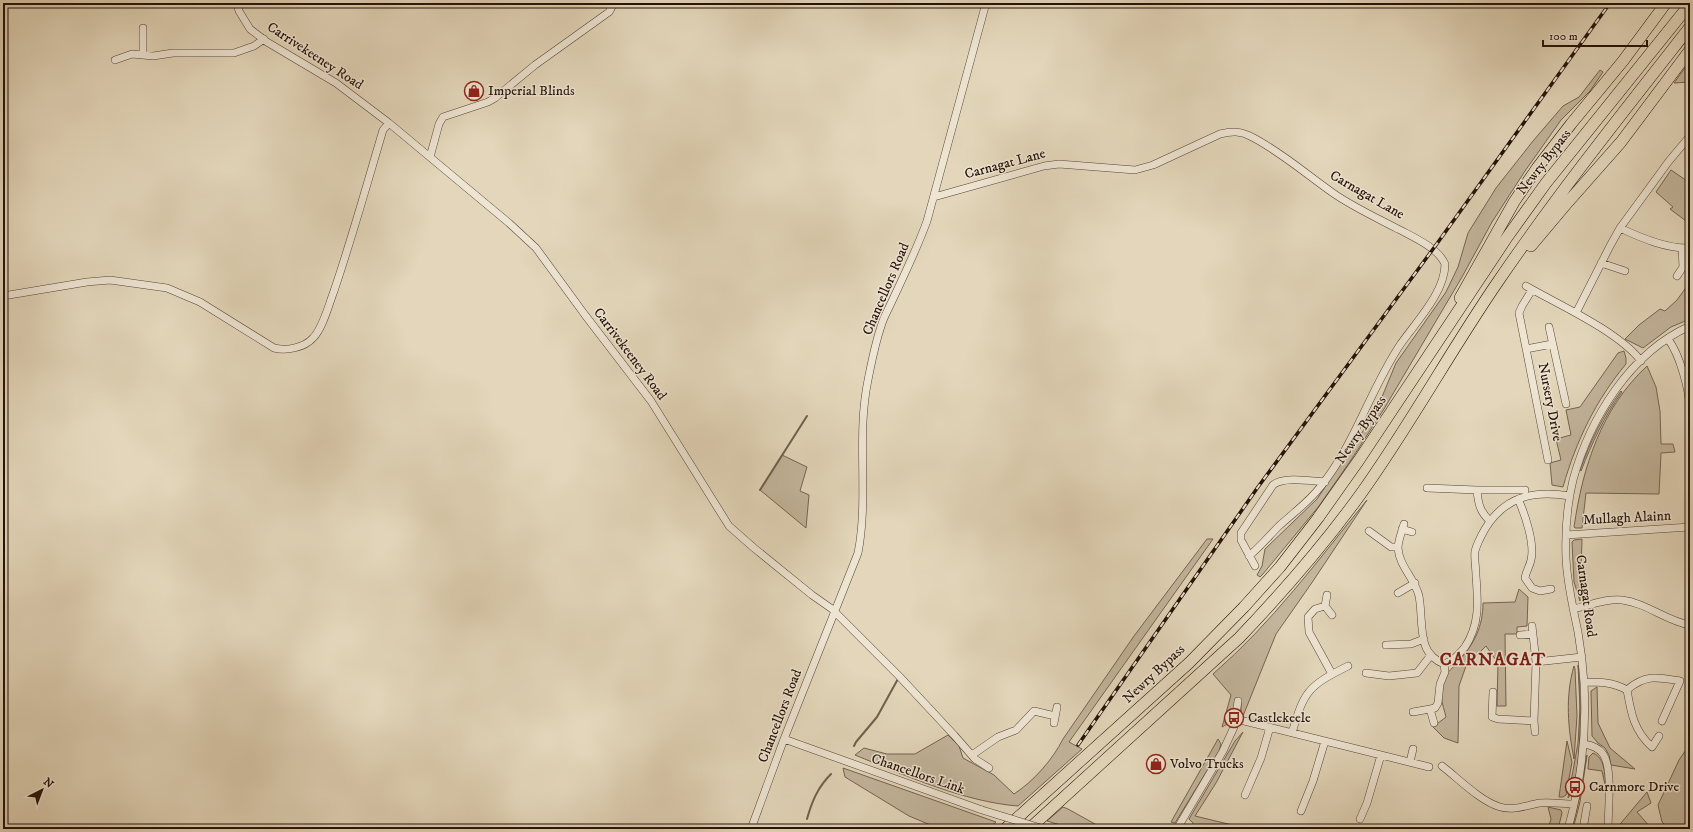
<svg xmlns="http://www.w3.org/2000/svg" width="1693" height="832" font-family="'IM FELL DW Pica',serif">
	<style>
		.green { fill: #c3b59c; stroke: #746352 }
		.lines { fill: none; stroke-linecap: round; stroke-linejoin: round }
		.stream { stroke: #705f4e; stroke-width: 2 }
		.minor-casing { stroke: #544234; stroke-width: 8 }
		.highway-casing { stroke: #251108; stroke-width: 12 }
		.minor { stroke: #ede4d2; stroke-width: 7 }
		.highway { stroke: #e3d6ba; stroke-width: 11 }
		.rail-casing { stroke: #251108; stroke-width: 3.5 }
		.rail { stroke: #ede4d2; stroke-width: 2; stroke-dasharray: 6; stroke-linecap: butt }
		.minor-bridge-casing { stroke: #544234; stroke-width: 8; stroke-linecap: butt }
		.minor-bridge { stroke: #ede4d2; stroke-width: 7 }
		.labels { text-anchor: middle; dominant-baseline: central; stroke-width: 3; stroke-linejoin: round; paint-order: stroke }
		.street-label { font-size: 14px; fill: #251108; stroke: #ede4d2 }
		.poi-label { font-size: 14px; fill: #251108; stroke: #ede4d2; text-anchor: start }
		.district-label { font-size: 18px; font-weight: bold; letter-spacing: 1px; fill: #7a1f14; stroke: #ede4d2 }
	</style>
	<rect width="100%" height="100%" fill="#e3d6ba"/>
	<filter id="stains"><feTurbulence type="fractalNoise" baseFrequency=".005" numOctaves="4"/><feColorMatrix values="0 0 0 0 .2 0 0 0 0 .09 0 0 0 0 .02 0 0 0 .5 -.17"/></filter>
	<radialGradient id="worn" r=".72"><stop offset=".6" stop-color="#630" stop-opacity="0"/><stop offset="1" stop-color="#630" stop-opacity=".3"/></radialGradient>
	<path class="green" d="M1690,61V82L1674,83Z
		M1600,70L1603,72L1590,91L1561,120L1525,171L1492,222L1462,277L1384,409L1351,460L1319,506L1263,574L1260,577L1257,575L1262,566L1265,549L1317,499L1365,428L1377,409L1396,363L1446,292L1458,267L1468,233L1496,188L1533,141L1563,106L1579,97Z
		M1671,170L1690,183V224L1670,209L1673,207L1656,192Z
		M1690,282V319L1671,327L1643,348L1625,339L1639,325L1660,309L1665,311L1677,300Z
		M1624,351L1626,358V364C1596,400 1576,441 1563,487L1552,485L1550,463L1561,460L1556,439L1571,435L1566,410L1580,407L1618,353Z
		M1647,366L1656,387L1660,411L1661,444H1673L1675,452L1661,453L1659,494L1586,493L1582,528H1575L1574,527C1583,466 1601,409 1647,366Z
		M1621,391L1622,392C1604,417 1592,443 1581,471L1580,470C1591,440 1602,417 1621,391Z
		M782,455L807,467L800,491L809,495L806,528L760,490Z
		M1367,500L1311,584L1276,634L1243,716L1241,712V700L1236,698C1234,709 1234,722 1222,727L1231,695L1213,674C1272,623 1318,560 1367,500Z
		M1207,539H1213L1069,742L1082,749L1018,806C965,802 904,775 855,755L864,748L887,754H915L948,735L959,746L963,758L994,775L1014,794C1034,781 1053,759 1063,739L1134,636Z
		M1582,539L1580,601L1574,582L1572,542L1574,540Z
		M1519,589L1528,597L1527,626L1517,627V634H1505L1506,706H1497L1498,663L1486,646L1466,666L1459,686L1458,743L1444,738L1433,727L1446,717C1443,705 1437,690 1444,678C1447,672 1454,667 1458,662C1474,644 1483,627 1483,603L1515,602Z
		M1578,665C1581,688 1583,783 1568,798L1578,743L1580,708Z
		M1574,666L1575,669L1577,716L1574,759C1568,729 1565,696 1574,666Z
		M1597,687L1598,723L1610,748L1635,769L1611,765L1609,755L1605,748L1598,743L1592,736L1591,691Z
		M1243,732L1216,783L1195,816L1249,829H1193V823L1189,819L1235,741Z
		M1218,739L1221,744L1219,751L1175,823L1171,822Z
		M1567,741L1572,762L1566,795L1563,797H1559Z
		M1690,744V829H1669L1662,822L1658,805L1679,760Z
		M1593,753C1606,758 1605,778 1606,789L1602,771L1588,769L1589,757Z
		M1587,755L1580,802L1573,829H1572L1580,794Z
		M843,768L996,822L988,829H940L909,816L845,777Z
		M1647,792L1651,803L1637,812L1652,829H1616Z
		M1063,807L1068,809L1104,829H1073L1047,821Z
		M1548,807L1561,810L1562,813L1558,829H1548L1551,819Z"/>
	<g class="lines">
		<path class="stream" d="M760,490L807,416
			M854,746L856,742L877,717L899,677
			M807,819C812,801 818,787 831,774"/>
		<defs>
			<path id="minor" d="M237,3L239,11L250,29L267,42L336,83L389,123L509,223L536,248L585,315L651,401L729,526L754,548L812,595L832,609L899,676L954,735L975,759L989,768
				M143,55V28
				M115,60L132,54L153,56L173,53H234L254,46L264,39
				M430,157L439,124L443,117L488,102L495,98L535,65L609,12L614,3
				M934,197L1044,166L1059,164L1135,170L1153,165L1220,134C1232,131 1241,131 1252,137C1281,152 1306,174 1333,193C1353,207 1377,218 1400,230C1415,238 1438,248 1445,264C1445,293 1415,323 1400,345C1370,390 1355,444 1321,486C1309,502 1293,513 1279,526C1269,536 1260,547 1249,556
				M1620,228C1641,238 1667,249 1690,248
				M1601,263L1625,271
				M1677,276L1683,267L1682,248
				M1526,286C1559,305 1618,331 1641,361
				M1532,290L1522,306L1519,313L1548,460
				M3,296L87,282L110,280L167,288L200,302L274,348C286,351 304,348 313,338C323,328 329,304 334,291C352,238 367,184 383,130L389,123
				M1576,313L1610,246L1620,228L1669,161L1690,136
				M1549,327L1566,404
				M1668,339C1680,355 1689,389 1690,409
				M1526,349L1552,344
				M1427,488L1477,490H1525
				M1477,490C1478,503 1480,512 1490,521
				M1518,499C1525,514 1535,544 1531,560C1530,566 1526,571 1525,578L1532,588L1540,591L1551,589
				M1404,524C1402,531 1398,541 1398,548C1399,566 1415,579 1419,596C1422,612 1420,629 1425,645C1428,654 1436,661 1444,664C1453,661 1459,654 1465,647C1480,624 1478,602 1476,576C1476,568 1474,559 1475,551C1477,544 1481,536 1485,529C1505,496 1534,490 1570,496
				M1402,529L1412,532
				M1369,531L1391,547H1398
				M1566,535L1690,527
				M1255,566L1241,540V533L1273,485C1283,476 1312,481 1325,482
				M1398,593L1415,583
				M1327,595L1325,606L1332,615
				M1325,606L1315,609L1308,617L1309,632L1332,674
				M1573,609C1589,606 1606,598 1622,600C1647,603 1666,621 1690,625
				M1532,626L1536,662
				M1520,635L1533,634
				M1386,645L1411,644L1424,639
				M1366,673L1389,676L1417,673L1431,655
				M1584,682C1600,682 1613,682 1627,690C1645,674 1659,677 1680,681L1662,721
				M1627,690C1631,713 1634,731 1652,747L1659,736
				M1493,692L1492,717L1498,719L1534,721L1536,662L1582,657
				M1430,709L1434,723
				M1413,712L1430,709L1435,708L1438,703L1440,684L1445,672L1444,664
				M1236,719L1429,767
				M1534,721L1535,732
				M1054,723L1057,707
				M1292,733C1304,691 1308,686 1348,666
				M784,739L982,810
				M1584,744C1591,745 1598,747 1603,754C1613,768 1608,811 1608,829
				M972,755L998,737L1016,730L1034,711L1055,716
				M1410,762L1413,749
				M1442,766C1459,779 1480,801 1500,807C1514,811 1527,805 1540,803C1552,802 1563,804 1574,804
				M1245,795L1261,758L1270,727
				M1301,811L1313,781L1325,741
				M1360,819L1367,803L1381,755
				M751,829L784,739L858,553C869,496 856,437 868,380C872,360 876,338 884,318C899,286 915,254 927,221L986,3
				M1177,829L1223,751L1234,727L1238,701
				M1568,829C1581,782 1587,732 1584,683C1583,666 1581,649 1578,632C1573,607 1567,583 1566,558C1565,532 1567,505 1573,480C1590,418 1630,353 1690,326
				M1583,829L1587,806"/>
			<path id="highway" d="M1531,246L1568,202L1621,142L1690,50
				M1460,298L1514,202L1537,168L1571,124L1623,61L1666,3
				M1005,829L1189,663L1244,607L1280,567L1318,518L1359,460L1508,236L1546,183L1690,4
				M1029,829L1239,638C1282,593 1323,546 1360,495C1409,427 1449,353 1497,283C1557,195 1624,111 1690,27"/>
		</defs>
		<use href="#minor" class="minor-casing"/>
		<use href="#highway" class="highway-casing"/>
		<use href="#minor" class="minor"/>
		<use href="#highway" class="highway"/>
		<defs>
			<path id="rail" d="M1078,745L1258,487L1436,245L1610,3"/>
		</defs>
		<use href="#rail" class="rail-casing"/>
		<use href="#rail" class="rail"/>
		<defs>
			<path id="minor-bridge" d="M982,810L1044,829"/>
		</defs>
		<use href="#minor-bridge" class="minor-bridge-casing"/>
		<use href="#minor-bridge" class="minor-bridge"/>
	</g>
	<defs>
		<symbol id="shop-ring" viewBox="-11 -11 22 22"><circle r="9.5" fill="#ede4d2" stroke="#8f2418" stroke-width="1.5"/><path d="M-5-2.5h2.3a2.7 3.5 0 0 1 5.4 0H5L5.5 6h-11ZM-1.5-2.5h3a1.5 2.3 0 0 0-3 0Z" fill="#8f2418"/></symbol>
		<symbol id="bus-ring" viewBox="-11 -11 22 22"><circle r="9.5" fill="#ede4d2" stroke="#8f2418" stroke-width="1.5"/><path d="M-5-6H5V4H4V6H2V4H-2V6H-4V4H-5ZM-3.5-4V0h7V-4ZM-3.5 1.2v1.5H-2V1.2ZM2 1.2v1.5H3.5V1.2Z" fill="#8f2418"/></symbol>
	</defs>
	<g fill-rule="evenodd">
		<use href="#shop-ring" x="463" y="80" width="22" height="22"/>
		<use href="#bus-ring" x="1223" y="707" width="22" height="22"/>
		<use href="#shop-ring" x="1145" y="753" width="22" height="22"/>
		<use href="#bus-ring" x="1564" y="776" width="22" height="22"/>
	</g>
	<g class="labels">
		<g class="street-label">
			<text transform="translate(315 56) rotate(33)">Carrivekeeney Road</text>
			<text transform="translate(1544 162) rotate(-52)">Newry Bypass</text>
			<text transform="translate(1005 164) rotate(-15)">Carnagat Lane</text>
			<text transform="translate(1367 195) rotate(30)">Carnagat Lane</text>
			<text transform="translate(886 289) rotate(-67)">Chancellors Road</text>
			<text transform="translate(630 354) rotate(53)">Carrivekeeney Road</text>
			<text transform="translate(1550 402) rotate(79)">Nursery Drive</text>
			<text transform="translate(1361 430) rotate(-56)">Newry Bypass</text>
			<text transform="translate(1627 518) rotate(-3)">Mullagh Alainn</text>
			<text transform="translate(1586 596) rotate(82)">Carnagat Road</text>
			<text transform="translate(1154 674) rotate(-43)">Newry Bypass</text>
			<text transform="translate(780 716) rotate(-69)">Chancellors Road</text>
			<text transform="translate(918 774) rotate(19)">Chancellors Link</text>
		</g>
		<g class="poi-label">
			<text x="488" y="91">Imperial Blinds</text>
			<text x="1248" y="718">Castlekeele</text>
			<text x="1170" y="764">Volvo Trucks</text>
			<text x="1589" y="787">Carnmore Drive</text>
		</g>
		<g class="district-label">
			<text x="1493" y="660">CARNAGAT</text>
		</g>
	</g>
	<rect width="1693" height="832" fill="none" stroke="#e3d6ba" stroke-width="16"/>
	<rect x="4" y="4" width="1685" height="824" fill="none" stroke="#251108" stroke-width="2"/>
	<rect x="8" y="8" width="1677" height="816" fill="none" stroke="#251108"/>
	<g transform="translate(42 790) rotate(42)" stroke="#ede4d2" stroke-width="3" paint-order="stroke">
	<path d="M0-3L7 15L0 10L-7 15Z" fill="#251108"/>
	<text y="-6" font-size="11" font-weight="bold" text-anchor="middle" fill="#251108">N</text>
	</g>
	<path d="M1543 40v6h104v-6" fill="none" stroke="#251108" stroke-width="2"/>
	<text x="1549" y="40" font-size="12" fill="#251108" stroke="#ede4d2" stroke-width="3" paint-order="stroke">100 m</text>
	<rect width="100%" height="100%" filter="url(#stains)"/>
	<rect width="100%" height="100%" fill="url(#worn)"/>
</svg>
